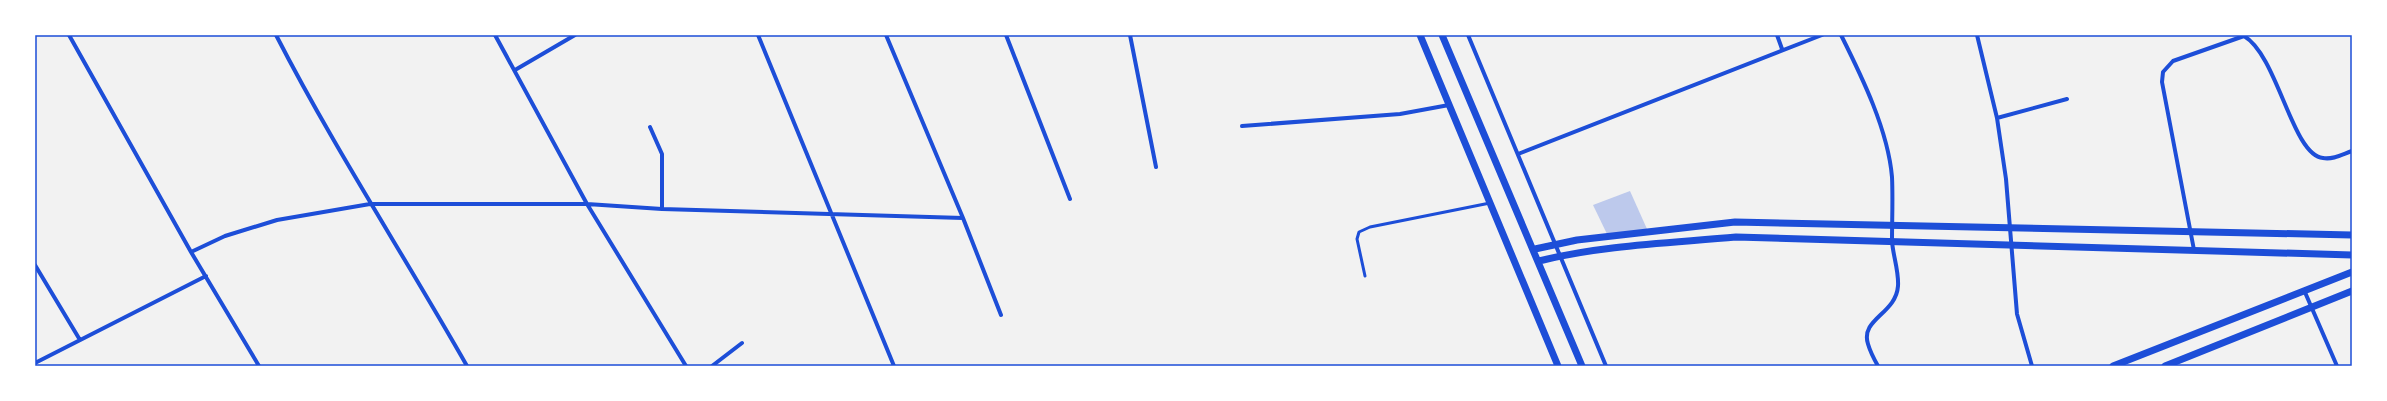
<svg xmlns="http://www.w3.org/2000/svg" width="2387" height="401" font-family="Merriweather,serif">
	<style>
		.building { fill: #bdc9ec }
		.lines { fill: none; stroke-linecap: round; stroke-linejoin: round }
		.service { stroke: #1d4ed8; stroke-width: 3 }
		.minor { stroke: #1d4ed8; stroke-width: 4 }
		.tertiary { stroke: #1d4ed8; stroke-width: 7 }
		.neatline { fill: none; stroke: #1d4ed8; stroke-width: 1.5 }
	</style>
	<rect width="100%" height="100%" fill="#f2f2f2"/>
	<path class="building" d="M1630,191L1647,229L1607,234L1593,205Z"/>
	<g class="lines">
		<path class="service" d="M1365,276L1357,239L1359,232L1370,227L1490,203"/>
		<path class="minor" d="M69,35L191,252L259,366
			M276,35C334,148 404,255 467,366
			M495,35L587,204L686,366
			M758,35L894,366
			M886,35L963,218L1001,315
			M1006,35L1070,199
			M1130,35L1156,167
			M1468,35L1606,366
			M1777,35L1782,49
			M1841,35C1862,77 1888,130 1892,177C1893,198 1892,220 1892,241C1893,256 1899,271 1898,286C1896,314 1860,319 1868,344C1870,351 1874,359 1878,366
			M1977,35L1997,118L2006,179L2017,314L2032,366
			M515,70L575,35
			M1997,118L2067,99
			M1242,126L1400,114L1449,105
			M650,127L662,154V209
			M1518,154L1822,35
			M2194,250L2162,82L2163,72L2173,61L2244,36C2278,56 2292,155 2323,158C2333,160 2343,154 2352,151
			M191,252L225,236L277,220L370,204H587L662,209L963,218
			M35,265L80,340
			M2304,290L2337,366
			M35,363L206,276
			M712,366L742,343"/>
		<path class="tertiary" d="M1420,35L1558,366
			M1442,35L1582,366
			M1535,249L1577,240L1735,222L2352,235
			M1539,261C1603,245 1671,243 1736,237L2352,255
			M2113,366L2352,272
			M2165,366L2352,291"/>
	</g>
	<rect width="2387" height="401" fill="none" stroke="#ffffff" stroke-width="72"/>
	<rect x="36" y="36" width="2315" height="329" class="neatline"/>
</svg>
